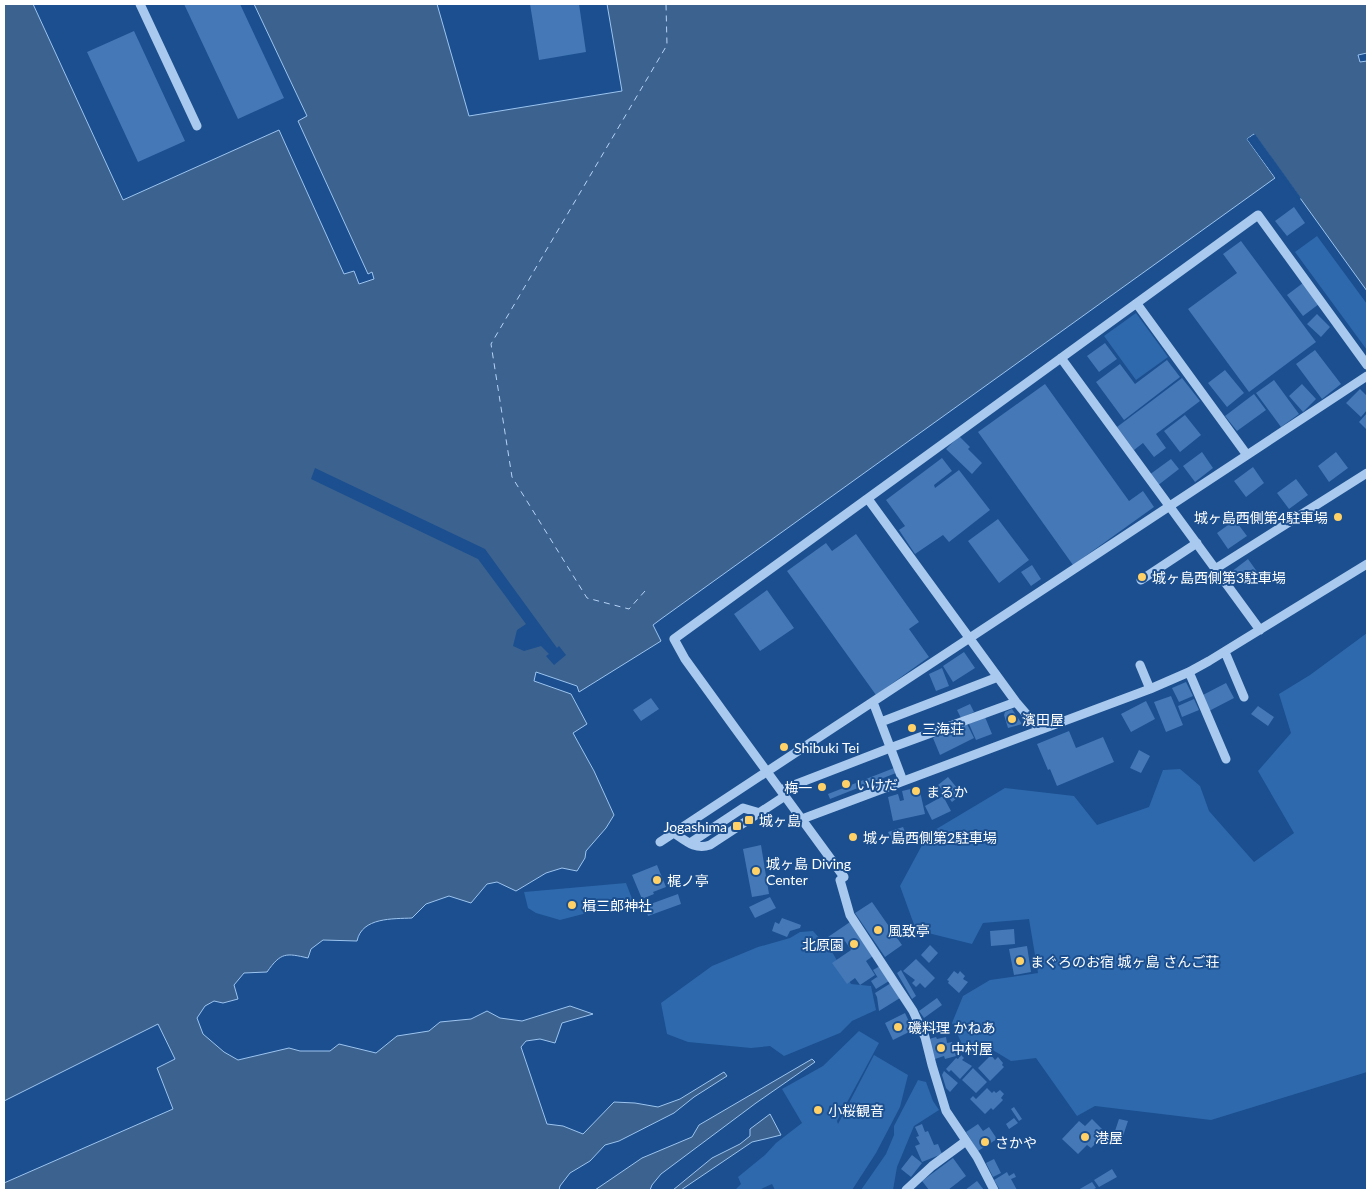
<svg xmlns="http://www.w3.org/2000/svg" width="1371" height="1194" font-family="Lato,'Noto Sans JP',sans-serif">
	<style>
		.green { fill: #2e69ad }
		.water { fill: #3c6290; stroke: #9cc4f0 }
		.pier { fill: #1b4f8f }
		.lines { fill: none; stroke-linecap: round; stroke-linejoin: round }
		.ferry { stroke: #b5d3f5; stroke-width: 1; stroke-dasharray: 6 5; stroke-linecap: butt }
		.building { fill: #4478b7 }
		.minor { stroke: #a9c9ee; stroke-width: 9 }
		.poi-dot { fill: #ffd166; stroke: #1b4f8f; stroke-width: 2 }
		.labels { text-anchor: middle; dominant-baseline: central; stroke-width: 4; stroke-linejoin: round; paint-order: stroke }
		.poi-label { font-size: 14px; fill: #fff; stroke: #1b4f8f; text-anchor: start }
	</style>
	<rect width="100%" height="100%" fill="#1b4f8f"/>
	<path class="green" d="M1317,236L1367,304V350L1295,252Z
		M1136,313L1168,357L1136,380L1104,336Z
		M1367,633V1072L1211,1120L1095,1106L1077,1116L1036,1058L1011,1061L991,1049L962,1044L952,1023L963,996L990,980L1038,973L1029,919L983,923L972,944L916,930L900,886L928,834L1005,788L1074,796L1097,825L1149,807L1163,770L1180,769L1200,786L1209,811L1254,862L1294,833L1258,771L1291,733L1279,694L1310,675Z
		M626,883L633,901L560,920L536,913L528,908L524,892Z
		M813,931L832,952L851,984L871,986L876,1010L852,1021L840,1033L784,1056L770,1046L751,1048L688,1042L667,1034L661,1003L712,966L758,947L790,938L800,932Z
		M859,1031L879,1043L837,1121L838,1124L874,1055L908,1075L900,1107L876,1153L852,1190H775L772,1184L759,1190H735L741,1184L738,1177L765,1155L776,1143L802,1123L782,1089L823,1066Z
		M918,1080L926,1082L933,1101L939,1110L914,1126L897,1167L893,1190H861L886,1154L894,1135V1126Z"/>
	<path class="water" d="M4,4H33L123,200L279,130L344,274L354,271L359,284L374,279L372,272L368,274L298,121L307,116L254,4H437L469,116L622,91L607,4H1367V53L1358,55L1360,62L1367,61V291L1254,134L1247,139L1275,178L661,619L653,625L661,641L579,692L577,686L536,672L534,681L571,694L587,724L573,733L594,771L614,815L606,828L586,851L585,858L577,871L562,868L546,873L516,891L497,882L487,884L471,903L449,896L426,904L412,918C393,919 362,917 357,941L323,940L311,949L308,958C286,953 281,952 267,972L244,973L234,985L238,999L223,1003L214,1001L205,1006L197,1018L203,1034L224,1052L238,1060L289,1048L300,1051H330L339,1044L376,1053L397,1036L429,1031L440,1022L471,1019L487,1011L500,1018L522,1021L570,1006L593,1014L562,1023L555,1043L540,1039L526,1041L521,1047L547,1124L563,1126L583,1134L614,1102L635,1103L658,1107L680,1099L724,1072L727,1076L694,1097L674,1113L619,1141L605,1145L590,1161L570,1173L560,1186L559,1190H4V1183L173,1109L157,1068L175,1059L158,1024L4,1101Z
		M812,1059L815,1062L756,1103L661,1174L652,1185L650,1190H595L642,1158L692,1137L699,1125Z
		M770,1114L781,1135L765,1139L752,1142L681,1190H673L712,1158L740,1144L750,1136V1129Z"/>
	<path class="pier" d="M1255,134L1301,198L1299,200L1254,137L1250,140L1278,177L1277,180L1247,139Z
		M315,468L485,549L557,648L559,646L566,655L554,665L546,656L549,654L541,646L524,651L513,646L517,630L526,624L478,559L311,479Z"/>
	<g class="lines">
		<path class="ferry" d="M645,591L629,609L587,598L512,477L491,344L667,45L666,4"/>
	</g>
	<path class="building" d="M184,4H240L284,98L238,119Z
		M530,4H579L586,52L539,60Z
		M134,31L185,141L138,162L87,52Z
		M1294,207L1305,223L1287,236L1275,221Z
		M1241,241L1316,342L1249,392L1188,309L1237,273L1223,254Z
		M1303,283L1319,304L1303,316L1287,295Z
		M1317,314L1330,327L1321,337L1307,324Z
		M1105,343L1117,359L1099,372L1087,356Z
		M1315,350L1341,384L1322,399L1296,364Z
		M1167,360L1180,377L1124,420L1096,382L1120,364L1135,384Z
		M1225,370L1244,393L1227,407L1208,383Z
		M1182,378L1200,401L1156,434L1166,448L1154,457L1143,443L1134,450L1117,427Z
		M1274,380L1299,414L1281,427L1256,393Z
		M1045,384L1129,501L1143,491L1154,507L1073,565L978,432Z
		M1302,384L1316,399L1303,412L1289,396Z
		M1360,389L1367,396V410L1361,417L1346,403Z
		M1254,394L1266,410L1237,431L1225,416Z
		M1367,413V430L1359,422Z
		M1185,415L1201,435L1180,452L1164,431Z
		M959,436L970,447L968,449L982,463L972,474L946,449Z
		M1202,452L1213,468L1195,482L1183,466Z
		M1336,452L1348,468L1329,482L1318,466Z
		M942,458L952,471L934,485L935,488L959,470L990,510L949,542L943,535L915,554L899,530L905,526L886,500Z
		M1171,459L1179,469L1157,486L1149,475Z
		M1253,467L1264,483L1246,497L1234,481Z
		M1296,479L1308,495L1289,509L1277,493Z
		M998,519L1029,560L999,583L968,541Z
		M1235,520L1247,536L1228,549L1217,533Z
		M856,534L919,622L909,629L929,657L876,695L787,571L826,543L832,551Z
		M1248,559L1258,573L1240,585L1231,572Z
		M1032,565L1041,579L1031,586L1021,572Z
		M767,590L794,628L760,651L734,614Z
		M964,652L975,668L953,682L943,666Z
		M942,668L949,686L936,691L929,674Z
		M1186,682L1193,696L1179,702L1172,688Z
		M1226,683L1234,698L1209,711L1201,696Z
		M1171,696L1183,725L1166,732L1154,702Z
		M651,698L659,709L641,721L633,710Z
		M1194,699L1199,710L1182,717L1178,706Z
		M1146,701L1155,719L1131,732L1121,714Z
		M970,704L974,712L961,718L957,710Z
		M1258,706L1274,717L1268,726L1251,714Z
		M1012,709L1022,724L1008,728L1004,715L1005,712Z
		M985,717L992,734L976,740L969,724Z
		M966,722L974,738L940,755L933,738Z
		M1069,731L1076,748L1103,737L1114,762L1057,786L1050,769L1048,770L1037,744Z
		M1139,750L1150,756L1141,773L1130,768Z
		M894,768L896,773L830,799L828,794Z
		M948,777L962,794L952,802L938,785Z
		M919,787L925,814L893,821L888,797L898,794L900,801L904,800L902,791Z
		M943,796L951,811L932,820L925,806Z
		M903,827L906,834L891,839L888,832Z
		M761,845L769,894L752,897L743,849Z
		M657,865L666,887L653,892L654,894L642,899L632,875Z
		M678,894L681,904L648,916L645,906Z
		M770,897L776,908L755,918L749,907Z
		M872,902L902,945L885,957L855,913Z
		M782,918L801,925L800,928L790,931L787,937L772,931L775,922L779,924Z
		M850,922L873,956L866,961L875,975L860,985L855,978L847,984L832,963L851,950L845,941L835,948L828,937Z
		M1014,929L1015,944L991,946L990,931Z
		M930,945L938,953L929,963L921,955Z
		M1027,946L1031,972L1014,975L1009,949Z
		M916,959L935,978L925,988L920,983L916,987L912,983L915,980L903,971Z
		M880,966L889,981L876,989L871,981L877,977L878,978L873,970Z
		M901,970L916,996L912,999L897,973Z
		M954,971L958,974L960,971L965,976L963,979L968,982L959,993L948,983L949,981L947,980Z
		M891,983L900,998L879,1011L877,997L875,993Z
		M937,998L942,1005L924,1018L919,1011Z
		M905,1013L913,1030L893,1040L885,1023Z
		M936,1037L937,1039L946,1037L947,1043L952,1042L956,1056L945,1059L944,1056L935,1059L929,1039Z
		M961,1055L964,1058L962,1060L972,1066L960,1079L951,1070L949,1072L946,1069L956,1058L958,1059Z
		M991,1055L995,1060L998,1057L1003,1063L1002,1065L1004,1067L990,1081L978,1068Z
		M973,1068L987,1082L976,1093L962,1080Z
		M944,1071L958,1083L950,1092L946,1088L942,1075Z
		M987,1088L992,1093L994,1091L996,1093L1000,1090L1004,1094L1001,1098L1003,1100L993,1110L991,1108L985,1114L970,1099L973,1096L976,1099Z
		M1014,1107L1022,1119L1019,1121L1011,1109Z
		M1014,1118L1018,1123L1009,1129L1006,1124Z
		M1092,1119L1108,1135L1098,1145L1096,1143L1091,1148L1087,1145L1078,1154L1062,1139L1079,1121L1085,1126Z
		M1119,1119L1128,1121L1122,1139L1113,1137Z
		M922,1124L925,1132L928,1131L934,1145L938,1144L942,1154L922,1162L915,1146L920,1144L916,1137L919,1136L915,1127Z
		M978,1124L983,1131L989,1127L997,1139L978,1151L966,1132Z
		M912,1155L922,1163L911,1177L901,1169Z
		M953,1158L966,1176L948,1190H929L922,1181Z
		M994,1159L1001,1173L993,1177L986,1163Z
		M1112,1169L1117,1177L1099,1187L1094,1180Z
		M1007,1172L1009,1176L1014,1173L1016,1177L1011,1179L1017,1190H1000L994,1180Z
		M977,1181L984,1190H965Z
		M1092,1182L1096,1188L1092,1190H1078Z"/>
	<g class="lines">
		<path class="minor" d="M140,4L197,126
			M1137,304L1247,455
			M1061,358L1260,630
			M868,499L1016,702L1040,730
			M1215,569L1367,473
			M1141,580L1197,543
			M1225,652L1244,697
			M1140,665L1150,689
			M1189,672L1226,759
			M873,702L903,781
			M881,722L998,677
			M781,790L890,748L1016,702
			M802,819L1150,689L1189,672L1209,661L1367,564
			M674,833C686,841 695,850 710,845L785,796
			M660,842L1367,376
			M690,843L743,808L760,813
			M906,1190L932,1166L966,1141
			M994,1190L977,1157L946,1111L932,1065L925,1037L913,1011L850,915L840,880L844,877L735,728L685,659L674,639L1258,215L1367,365"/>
	</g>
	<g class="poi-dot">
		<circle cx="1338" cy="517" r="5"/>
		<circle cx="1142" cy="577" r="5"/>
		<circle cx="1012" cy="719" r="5"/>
		<circle cx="912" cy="728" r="5"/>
		<circle cx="784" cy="747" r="5"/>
		<circle cx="846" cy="784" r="5"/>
		<circle cx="822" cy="787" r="5"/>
		<circle cx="916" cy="791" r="5"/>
		<rect x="744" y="815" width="10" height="10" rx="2.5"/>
		<rect x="732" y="821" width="10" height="10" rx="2.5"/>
		<circle cx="853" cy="837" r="5"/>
		<circle cx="756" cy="871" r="5"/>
		<circle cx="657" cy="880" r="5"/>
		<circle cx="572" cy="905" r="5"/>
		<circle cx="878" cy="930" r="5"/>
		<circle cx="854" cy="944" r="5"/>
		<circle cx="1020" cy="961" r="5"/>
		<circle cx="898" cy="1027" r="5"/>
		<circle cx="941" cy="1048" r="5"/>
		<circle cx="818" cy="1110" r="5"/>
		<circle cx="1085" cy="1137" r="5"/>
		<circle cx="985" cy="1142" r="5"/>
	</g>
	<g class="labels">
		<g class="poi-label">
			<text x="1328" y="517" text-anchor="end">城ヶ島西側第4駐車場</text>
			<text x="1152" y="577">城ヶ島西側第3駐車場</text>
			<text x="1022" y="719">濱田屋</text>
			<text x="922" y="728">三海荘</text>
			<text x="794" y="747">Shibuki Tei</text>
			<text x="856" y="784">いけだ</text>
			<text x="812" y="787" text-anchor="end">梅一</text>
			<text x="926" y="791">まるか</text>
			<text x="759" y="820">城ヶ島</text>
			<text x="727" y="826" text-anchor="end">Jogashima</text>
			<text x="863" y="837">城ヶ島西側第2駐車場</text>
			<text x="766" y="863">城ヶ島 Diving<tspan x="766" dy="16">Center</tspan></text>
			<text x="667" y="880">梶ノ亭</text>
			<text x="582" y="905">楫三郎神社</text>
			<text x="888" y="930">風致亭</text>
			<text x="844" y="944" text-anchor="end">北原園</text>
			<text x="1030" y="961">まぐろのお宿 城ヶ島 さんご荘</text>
			<text x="908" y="1027">磯料理 かねあ</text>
			<text x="951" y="1048">中村屋</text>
			<text x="828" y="1110">小桜観音</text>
			<text x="1095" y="1137">港屋</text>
			<text x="995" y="1142">さかや</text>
		</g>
	</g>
	<rect width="1371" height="1194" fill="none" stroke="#ffffff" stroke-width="10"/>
</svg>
